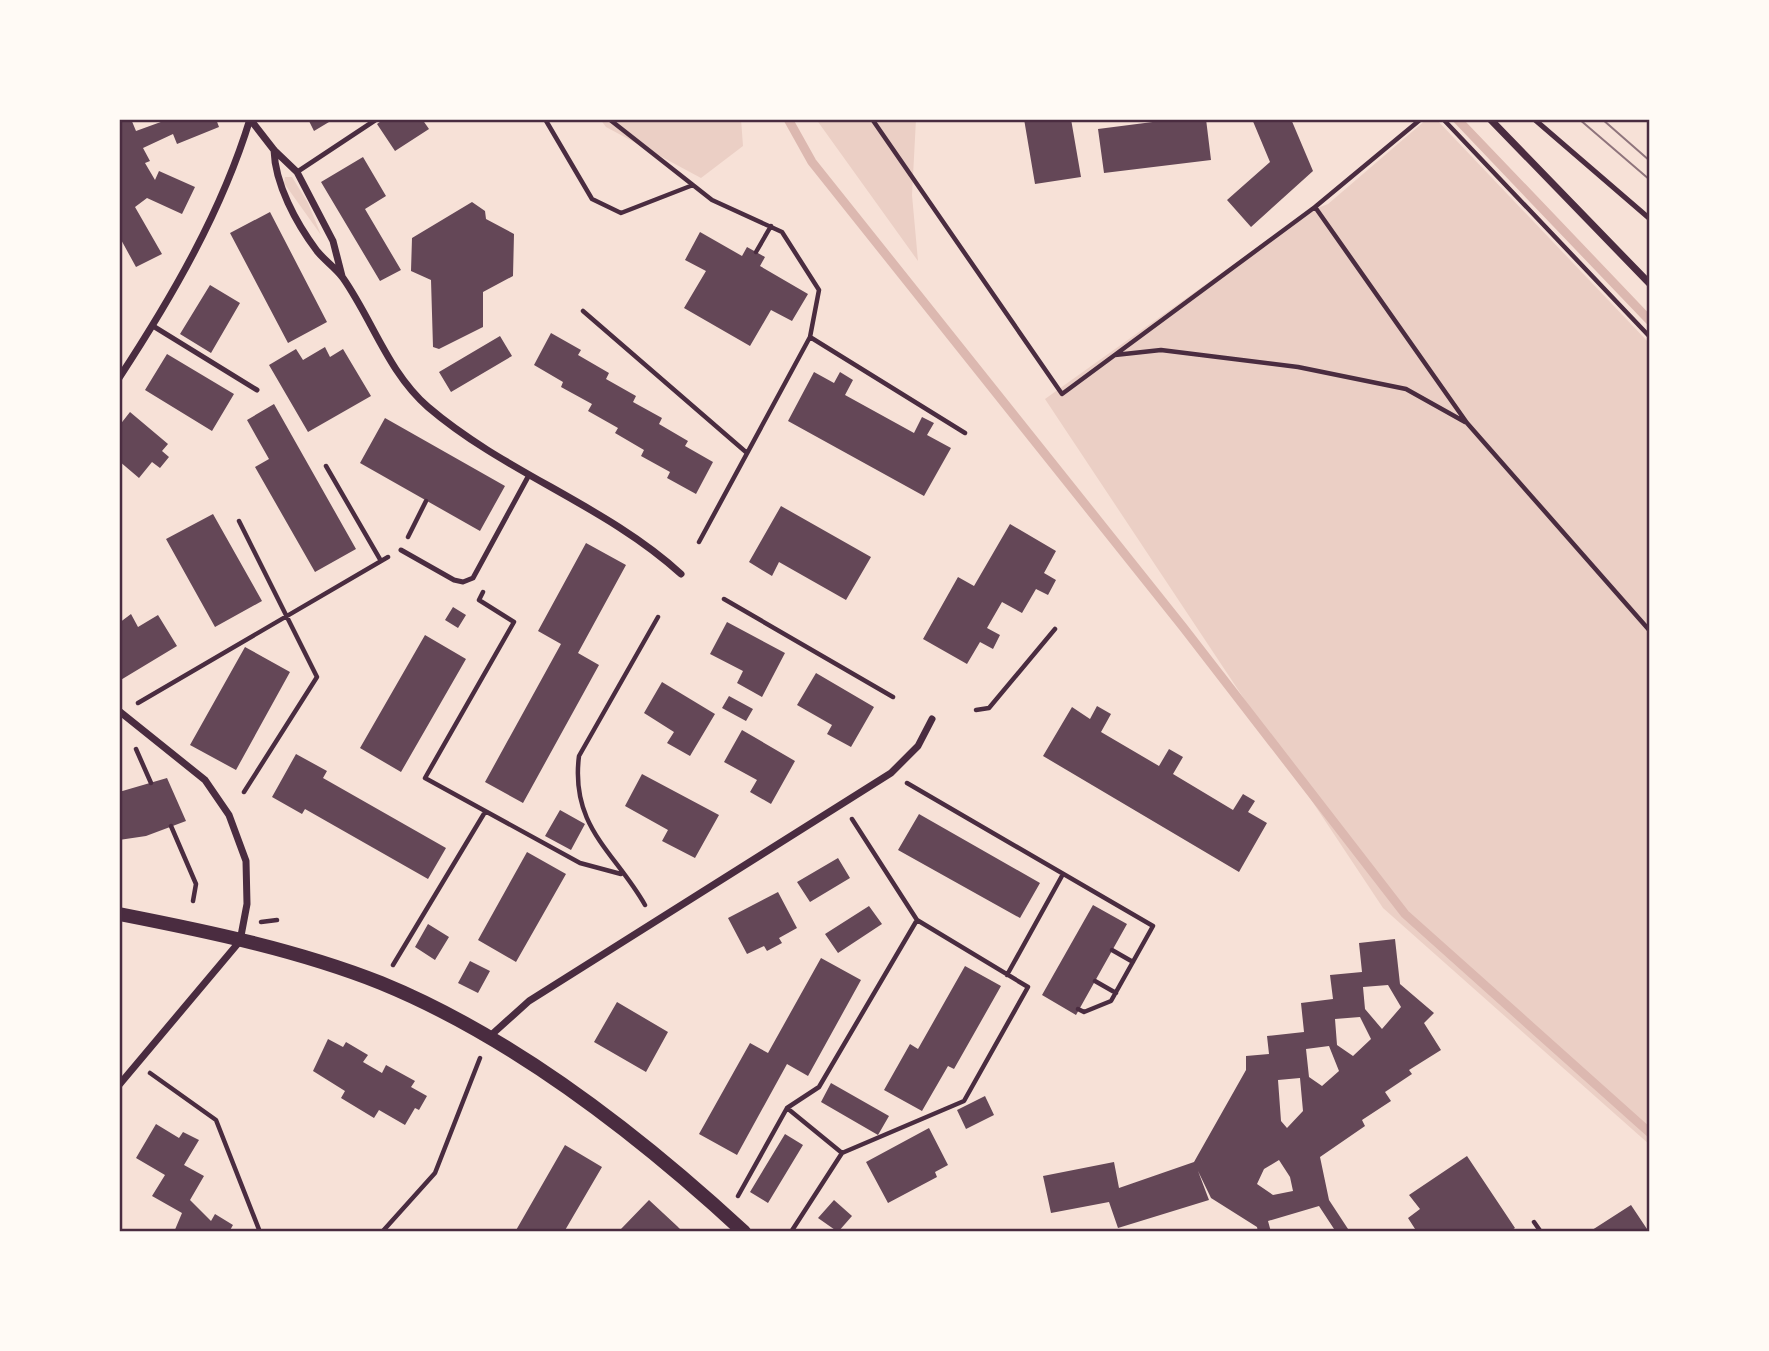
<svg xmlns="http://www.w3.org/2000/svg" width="1769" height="1351" font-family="'Asap Condensed',sans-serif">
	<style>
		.green { fill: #ebcfc5 }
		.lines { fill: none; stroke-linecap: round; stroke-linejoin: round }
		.stream { stroke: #dcb8b0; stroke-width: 9 }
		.building { fill: #644757; fill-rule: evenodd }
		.path { stroke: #4a2c40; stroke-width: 4.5 }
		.service { stroke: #4a2c40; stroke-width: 5 }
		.minor { stroke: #4a2c40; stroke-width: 7 }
		.secondary { stroke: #4a2c40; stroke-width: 14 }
		.tram { stroke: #8f747c; stroke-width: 2 }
		.neatline { fill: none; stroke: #4a2c40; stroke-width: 2.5 }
	</style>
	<rect width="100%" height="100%" fill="#f7e1d7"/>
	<path class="green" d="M600,119H741L743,146L701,178L606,127Z
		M816,119H916L912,195L918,261Z
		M1427,119H1436L1650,344V1145L1383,908L1045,399L1307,212L1328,204Z
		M285,177H292L308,203L321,235L284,183Z"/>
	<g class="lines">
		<path class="stream" d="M788,119L812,162L1183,627L1405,914L1650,1133
			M1457,119L1650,321"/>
	</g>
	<path class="building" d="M119,119H131L136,131L169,119H216L219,127L177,144L173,134L143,148L150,161L145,163L155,180L159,171L195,187L182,214L147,198L135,207L162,254L136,267L119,236Z
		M308,119H334L314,131Z
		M384,119H422L429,129L395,151L377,124Z
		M1024,119H1071L1081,177L1035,184Z
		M1176,119H1206L1211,160L1104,173L1098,129Z
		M1252,119H1291L1313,171L1251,227L1227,200L1270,162Z
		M363,157L386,196L365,209L401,270L380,281L321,182Z
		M472,202L485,211L486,219L514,234L513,276L483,292V327L439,349L433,347L431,280L411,271L412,238Z
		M270,212L327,322L288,343L230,233Z
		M700,232L742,256L747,247L765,257L760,266L808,294L792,321L771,310L750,346L684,308L706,271L685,260Z
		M210,285L240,303L211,353L180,334Z
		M551,333L581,350L578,355L609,373L606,379L636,396L633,402L662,418L659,424L688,441L685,446L713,462L696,494L667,478L670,472L641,456L644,450L615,433L618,428L588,411L592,404L561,387L563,382L534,365Z
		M500,336L512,356L451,392L439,372Z
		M325,347L330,357L343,349L371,396L308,432L269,365L296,349L303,360Z
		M167,354L234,394L212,431L145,390Z
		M814,372L834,383L840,372L853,380L845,395L914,433L922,417L934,423L927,435L951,448L924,496L788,421Z
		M274,404L356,549L315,572L255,467L269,459L247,420Z
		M130,412L168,444L162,451L169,457L160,468L152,462L139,478L119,461V426Z
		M385,418L505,486L480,531L360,463Z
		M781,506L871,557L846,600L779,562L772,576L749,562Z
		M213,514L262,601L215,627L166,539Z
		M1010,524L1056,551L1044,573L1056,580L1048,595L1036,589L1022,613L1002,602L987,628L1000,635L993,649L980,642L967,664L923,639L958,577L974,586Z
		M586,543L626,565L578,653L599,665L523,803L485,782L561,644L538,631Z
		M453,607L466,615L458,628L445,620Z
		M131,614L138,627L158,615L177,646L119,681V623Z
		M727,622L785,653L762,697L737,683L743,671L710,654Z
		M425,635L466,659L401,772L360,748Z
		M245,647L290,672L236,770L190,745Z
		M816,673L874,707L851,747L827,734L832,725L797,705Z
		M662,682L715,714L690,756L667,743L674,732L644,713Z
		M729,696L753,709L746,721L722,708Z
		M1097,706L1111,714L1101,732L1159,766L1169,749L1183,757L1173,774L1233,810L1243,794L1255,801L1248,812L1267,823L1239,872L1043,756L1072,707L1090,719Z
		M742,730L795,761L771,804L750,792L757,780L724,762Z
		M296,754L327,771L323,778L446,848L428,879L305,809L302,814L272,797Z
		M642,774L719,815L695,858L662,841L668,830L625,806Z
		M167,778L186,821L146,836L119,840V792Z
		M560,810L585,824L571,850L545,836Z
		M919,814L1040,883L1020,918L898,850Z
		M527,852L566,874L516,962L478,940Z
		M838,858L850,878L810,902L797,882Z
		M778,892L797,928L779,938L782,943L767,951L764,946L747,954L728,918Z
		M1093,905L1127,924L1076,1015L1042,995Z
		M869,906L882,924L838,953L825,934Z
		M428,924L449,937L435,960L415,947Z
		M1395,939L1400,984L1434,1013L1424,1023L1441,1050L1409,1070L1412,1074L1385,1092L1391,1101L1362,1120L1365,1126L1320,1157L1329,1200L1350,1232H1336L1319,1206L1268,1221L1271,1232H1258L1257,1227L1211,1198L1198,1171L1209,1200L1118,1228L1109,1202L1051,1213L1043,1176L1114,1162L1119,1188L1194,1162L1246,1070V1056L1269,1054L1267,1036L1304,1032L1301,1003L1333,999L1330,975L1362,972L1359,943ZM1388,985L1401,1007L1382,1029L1365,1009L1363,987ZM1360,1017L1371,1039L1353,1056L1337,1045L1335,1019ZM1329,1046L1339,1071L1322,1086L1309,1077L1306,1049ZM1300,1078L1303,1111L1287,1128L1281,1121L1278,1080ZM1279,1160L1290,1177L1293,1191L1273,1195L1257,1184L1264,1169Z
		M821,958L861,980L808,1076L787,1064L737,1155L699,1134L750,1043L768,1053Z
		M470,961L490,971L478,993L458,983Z
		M965,966L1001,986L954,1069L948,1066L922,1111L884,1090L910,1044L918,1049Z
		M617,1002L668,1032L646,1072L594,1042Z
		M328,1039L343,1047L346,1042L368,1055L363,1062L382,1073L386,1065L415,1081L411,1087L427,1096L419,1110L415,1108L405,1125L379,1110L374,1118L341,1098L345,1091L313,1071Z
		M831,1083L889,1116L878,1135L821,1102Z
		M985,1096L994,1115L966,1129L957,1110Z
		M156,1124L179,1138L183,1132L199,1140L184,1165L204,1176L190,1200L211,1221L215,1214L233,1225L229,1232H174L182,1213L152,1196L165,1175L136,1158Z
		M929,1128L948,1165L935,1172L937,1177L888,1203L866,1162Z
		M785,1134L803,1145L768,1203L750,1192Z
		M565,1145L602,1167L564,1232H515Z
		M1467,1156L1515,1228L1509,1232H1417L1408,1218L1420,1209L1409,1195Z
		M649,1200L677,1226L683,1232H624L621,1229Z
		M834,1200L852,1216L838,1232L818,1218Z
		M1631,1205L1649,1232H1589Z"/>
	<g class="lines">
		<path class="path" d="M545,119L592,199L621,213L693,185
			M609,119L712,200L782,232L819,290L810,337L699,542
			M872,119L1062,394L1315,207L1467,423L1650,631
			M1443,119L1650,337
			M1315,207L1421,119
			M756,252L771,226
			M583,311L747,453
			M810,337L965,433
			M1115,355L1161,350L1298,367L1406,389L1465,422
			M326,466L381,561
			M239,521L317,677L244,792
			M408,537L426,501
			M483,592L479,600L514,622L425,778L580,863L621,874
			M724,599L893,697
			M138,703L388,557
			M976,710L989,708L1055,629
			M136,749L151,783
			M907,783L1153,926L1111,1001L1084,1012L1078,1009
			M171,826L196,884L193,901
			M645,905C615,852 570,827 579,756L658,617
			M261,922L277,920
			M1112,950L1133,962
			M393,965L485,812
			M1007,975L1063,874
			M1095,981L1116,993
			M150,1073L216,1120L260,1232
			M787,1108L842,1153
			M738,1196L787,1108L819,1087L917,920
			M1534,1222L1541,1232
			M382,1232L435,1173L480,1058
			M791,1232L842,1153L964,1101L1028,987L917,920L852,819"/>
		<path class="service" d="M1534,119L1650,219
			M297,172L377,119
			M153,326L257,390
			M401,550L454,580L463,582L473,578L529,475"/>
		<path class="minor" d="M250,119L274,150L297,172L333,241L342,276
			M1490,119L1650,284
			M274,150C275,184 296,223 317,251C325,261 336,268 343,278C373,321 388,372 428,407C505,473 607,506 681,574
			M119,378C172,297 222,211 250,119
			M119,711L205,780L229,815L246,861L247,904L240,941L119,1085
			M489,1037L529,1001L891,773L918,746L932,719"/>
		<path class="secondary" d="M119,914C206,931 298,950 381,983C513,1037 640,1136 744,1232"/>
		<path class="tram" d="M1579,119L1650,180
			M1602,119L1650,161"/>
	</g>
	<rect width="1769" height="1351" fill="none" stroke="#fffaf5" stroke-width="242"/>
	<rect x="121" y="121" width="1527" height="1109" class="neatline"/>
</svg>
